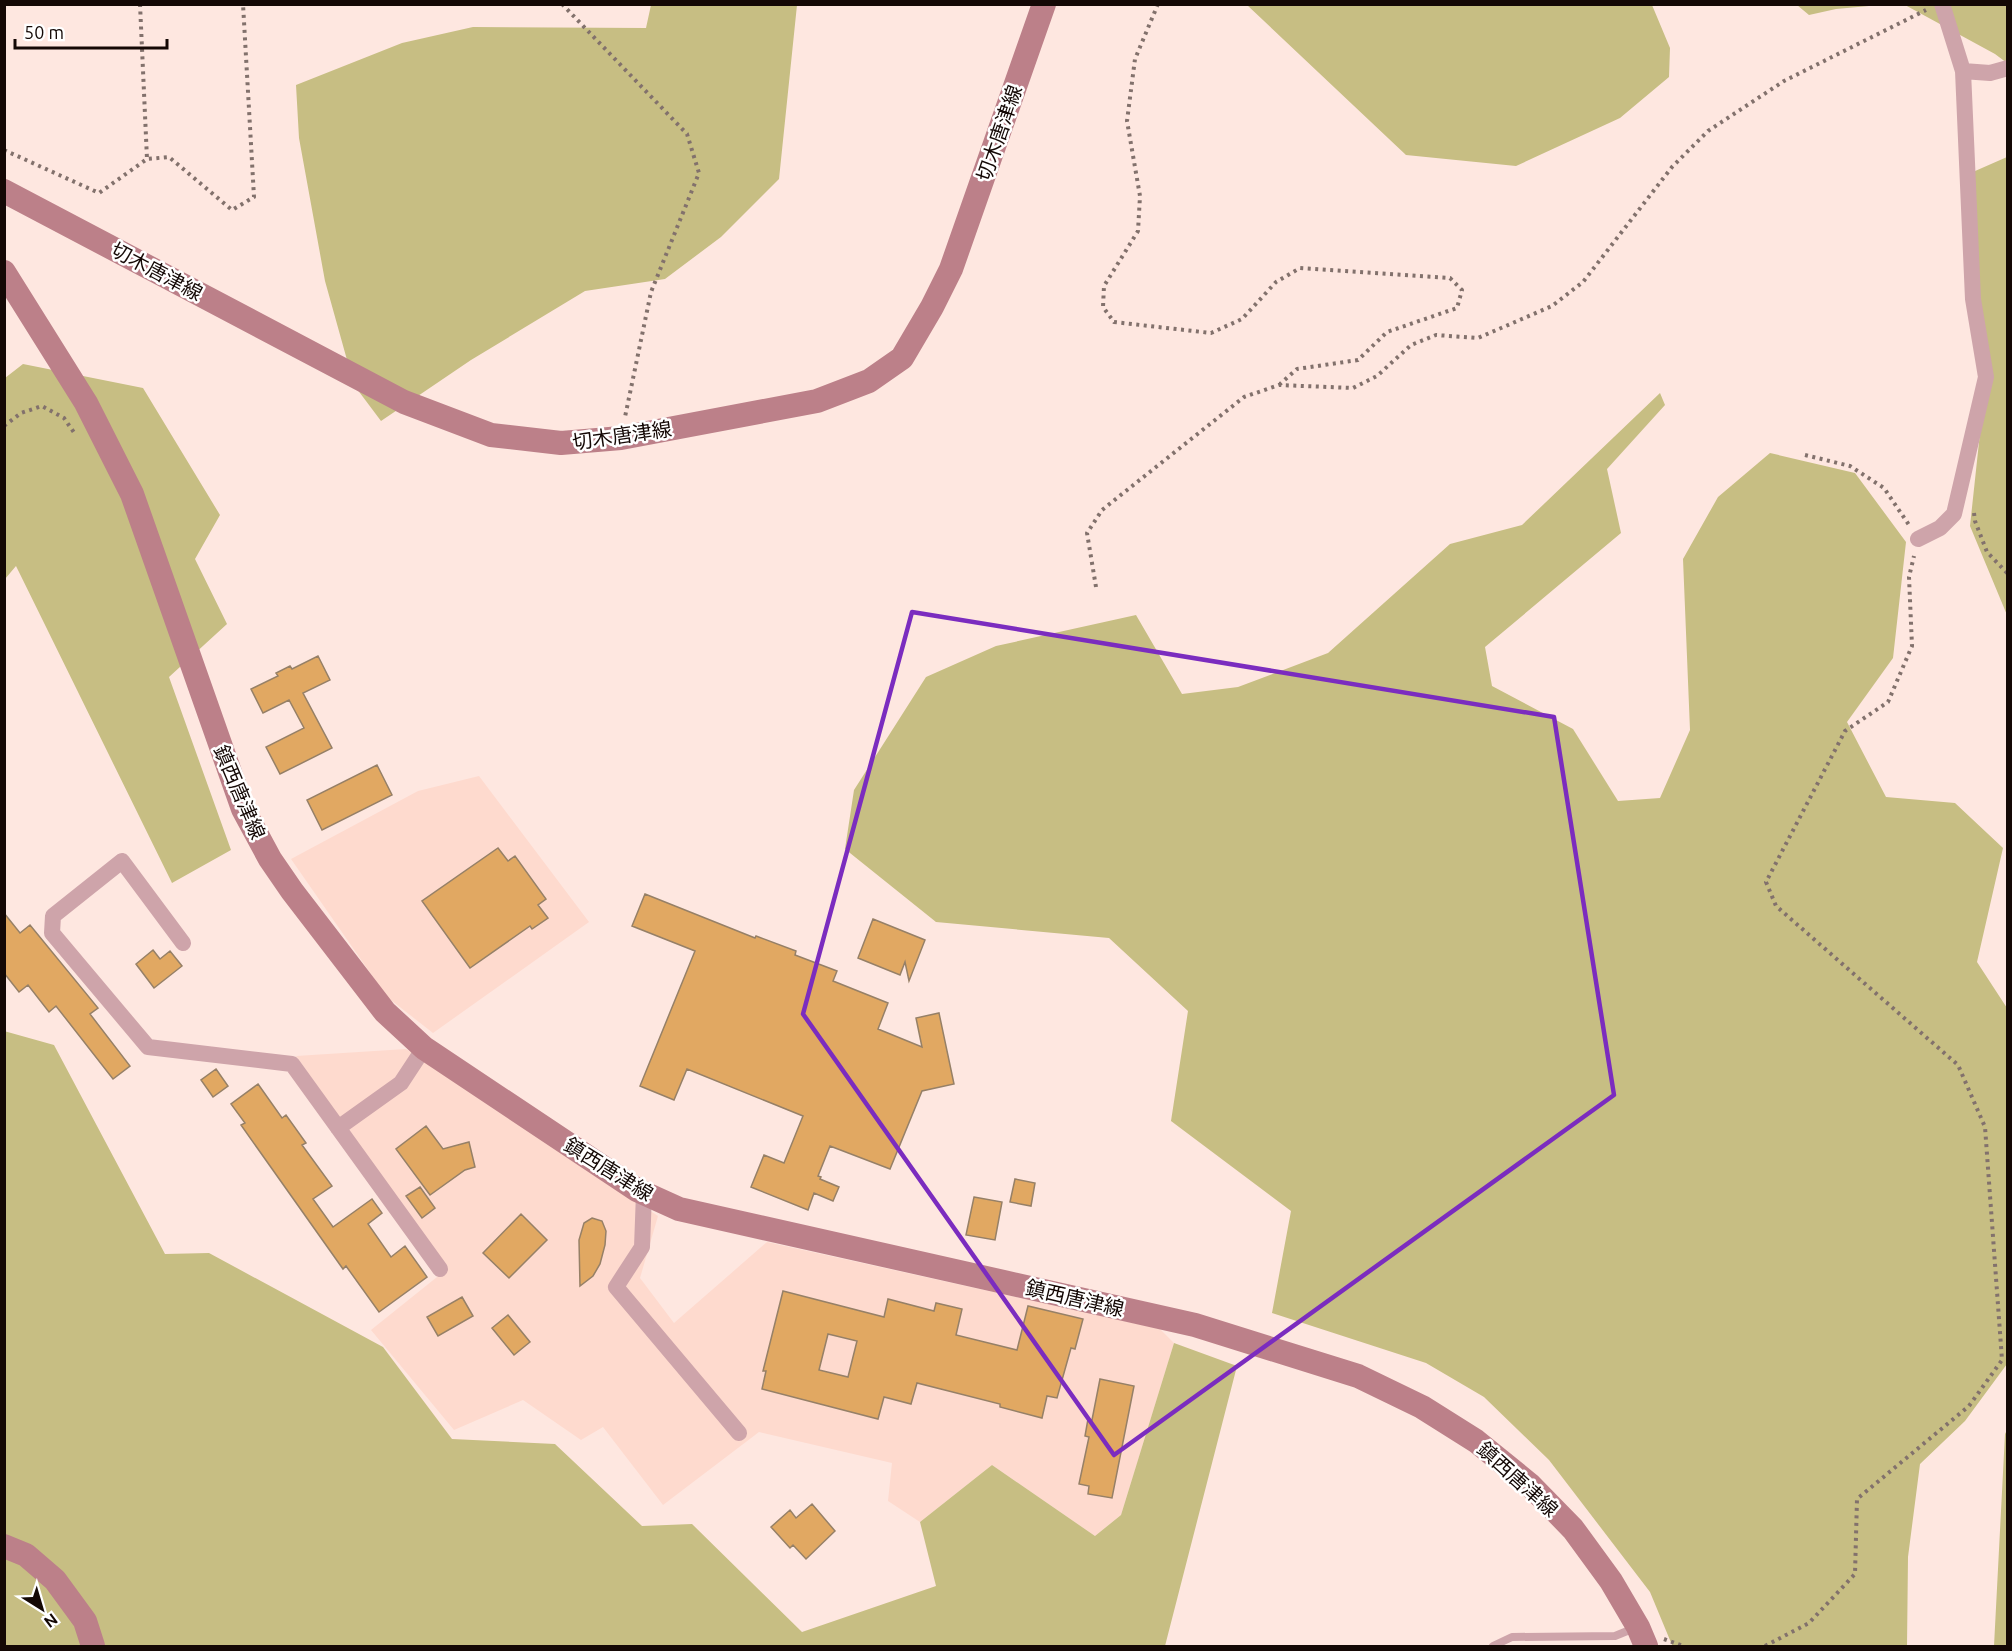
<svg xmlns="http://www.w3.org/2000/svg" width="2012" height="1651" font-family="Ubuntu,'Noto Sans JP',sans-serif">
	<style>
		.built { fill: #fedace }
		.green { fill: #c7be83 }
		.building { fill: #e1a862; stroke: #968067; stroke-width: 1.5; fill-rule: evenodd }
		.lines { fill: none; stroke-linecap: round; stroke-linejoin: round }
		.path { stroke: #82716c; stroke-width: 4; stroke-dasharray: 3 4.5; stroke-linecap: butt }
		.lane { stroke: #cea4aa; stroke-width: 8 }
		.street { stroke: #cea4aa; stroke-width: 16 }
		.secondary { stroke: #bc8089; stroke-width: 24 }
		.marked { fill: none; stroke: #7b2cbf; stroke-width: 4.5; stroke-linejoin: round }
		.labels { text-anchor: middle; dominant-baseline: central; stroke-width: 5; stroke-linejoin: round; paint-order: stroke }
		.street-label { font-size: 20px; fill: #140805; stroke: #fff }
	</style>
	<rect width="100%" height="100%" fill="#fee7e0"/>
	<path class="built" d="M479,776L589,922L433,1033L387,997L291,859L418,791Z
		M406,1049L658,1216L640,1278L674,1323L767,1242L1160,1329L1174,1343L1121,1515L1095,1536L992,1465L920,1522L888,1501L892,1463L759,1432L663,1505L603,1427L581,1440L523,1400L454,1430L371,1330L447,1269L296,1056Z"/>
	<path class="green" d="M651,5H797L779,179L721,237L665,279L585,291L471,360L381,421L354,385L325,281L299,138L296,85L402,43L473,27L646,28Z
		M1247,5H1652L1670,48L1669,77L1620,118L1516,166L1406,155Z
		M1797,5H1880L1836,9L1809,15Z
		M1905,5H2007V63L1995,54Z
		M2007,157V615L1970,526L1987,368L1966,175Z
		M23,364L143,388L220,515L195,559L227,624L169,677L231,850L172,883L16,566L5,579V378Z
		M1660,393L1665,405L1607,469L1621,533L1485,647L1492,686L1573,729L1618,801L1660,798L1690,730L1683,559L1718,497L1770,453L1855,473L1906,542L1893,658L1847,722L1886,797L1955,803L2003,848L1977,962L2007,1008V1364L1965,1421L1920,1464L1908,1557L1907,1646H1678L1672,1645L1650,1592L1549,1460L1484,1397L1426,1363L1272,1313L1291,1211L1171,1121L1188,1011L1109,938L936,922L845,849L854,790L926,677L996,646L1136,615L1182,694L1238,687L1328,653L1450,544L1522,525Z
		M4,1031L54,1045L165,1254L209,1253L383,1347L452,1439L555,1444L642,1526L692,1524L802,1632L936,1586L920,1522L992,1465L1095,1536L1121,1515L1174,1343L1237,1366L1165,1646H5Z
		M2007,1430V1646H1994L2005,1434Z"/>
	<path class="building" d="M318,656L330,680L303,693L332,748L280,774L266,747L304,728L289,700L263,713L251,689L278,676L276,673L290,666L292,669Z
		M377,765L392,795L322,830L307,800Z
		M498,848L508,861L515,856L546,899L538,905L548,918L532,929L530,926L470,968L422,901Z
		M645,894L755,938L756,936L796,951L795,955L837,971L833,981L888,1003L878,1029L922,1047L916,1018L939,1013L954,1084L922,1091L890,1169L830,1146L818,1176L821,1177L820,1179L839,1187L833,1201L814,1193L808,1210L751,1187L764,1155L784,1163L803,1116L687,1069L674,1100L640,1086L695,951L632,926Z
		M4,913L20,933L30,925L98,1008L90,1014L130,1066L113,1079L56,1006L49,1012L28,985L19,992L4,973Z
		M873,919L925,940L909,981L905,962L900,975L858,958Z
		M153,950L160,959L170,951L182,966L154,988L136,964Z
		M216,1069L228,1086L213,1097L201,1080Z
		M258,1084L282,1118L286,1115L306,1143L302,1145L332,1186L313,1199L333,1227L372,1199L382,1213L368,1224L391,1257L405,1246L427,1277L379,1312L346,1266L343,1269L241,1125L245,1123L231,1104Z
		M426,1126L443,1149L469,1142L475,1167L465,1170L430,1195L396,1149Z
		M1015,1179L1035,1183L1031,1206L1010,1202Z
		M420,1187L435,1208L422,1218L406,1196Z
		M974,1197L1002,1202L995,1240L966,1235Z
		M521,1214L547,1240L509,1278L483,1253Z
		M592,1218L602,1221L606,1231L605,1245L600,1264L593,1276L580,1286L579,1240L584,1223Z
		M783,1291L884,1317L888,1299L934,1311L936,1303L962,1309L956,1335L1017,1350L1028,1306L1083,1319L1075,1349L1071,1348L1057,1398L1047,1396L1042,1418L1000,1407V1404L917,1383L911,1404L884,1397L878,1419L762,1389L766,1371H763ZM828,1334L857,1341L848,1377L819,1370Z
		M462,1297L473,1316L438,1336L427,1317Z
		M508,1315L530,1342L514,1355L492,1328Z
		M1100,1379L1134,1386L1112,1498L1088,1494L1089,1486L1079,1484L1089,1437L1085,1436L1088,1419L1092,1420Z
		M812,1504L835,1531L806,1559L793,1545L790,1548L771,1527L790,1510L796,1518Z"/>
	<g class="lines">
		<path class="path" d="M140,4L147,159
			M562,4L687,134L699,173L651,292L625,417
			M1158,4L1135,59L1127,121L1140,196L1138,231L1104,286L1103,307L1114,322L1211,333L1242,319L1276,282L1300,268L1450,278L1462,290L1457,308L1387,332L1358,360L1297,369L1280,384
			M4,150L99,193L147,159L169,157L232,210L254,197L243,4
			M4,426L21,413L42,406L64,418L75,434
			M1805,455L1850,466L1884,488L1909,525
			M1974,513L1975,521L1987,552L2008,574
			M1096,587L1087,533L1102,510L1244,397L1279,385L1353,388L1377,376L1411,345L1436,335L1478,338L1552,306L1583,282L1672,167L1708,131L1784,81L1926,10
			M1664,1639L1683,1646
			M1765,1646L1809,1623L1855,1574L1857,1499L1969,1406L2002,1360L1985,1127L1958,1065L1776,906L1766,882L1845,731L1888,702L1912,646L1909,577L1914,556"/>
		<path class="lane" d="M1493,1646L1512,1637L1615,1636L1637,1627"/>
		<path class="street" d="M1942,4L1963,71L1990,73L2008,68
			M1918,539L1940,528L1954,514L1986,377L1973,299L1963,71
			M183,943L122,861L53,916L52,933L148,1047L292,1064L440,1269
			M338,1128L401,1083L424,1048
			M644,1193L642,1247L616,1287L739,1433"/>
		<path class="secondary" d="M4,191L404,402L491,435L561,443L621,438L817,401L869,381L902,358L932,307L951,269L1044,4
			M4,272L86,403L132,494L243,809L270,859L292,891L385,1012L424,1048L637,1190L679,1209L1195,1325L1358,1376L1422,1407L1476,1441L1529,1484L1573,1529L1611,1581L1638,1627L1646,1646
			M4,1546L26,1555L55,1580L85,1621L93,1646"/>
	</g>
	<path class="marked" d="M912,612L1554,717L1614,1095L1114,1455L803,1014Z"/>
	<g class="labels">
		<g class="street-label">
			<text transform="translate(999 133) rotate(-71)">切木唐津線</text>
			<text transform="translate(157 271) rotate(28)">切木唐津線</text>
			<text transform="translate(622 435) rotate(-8)">切木唐津線</text>
			<text transform="translate(240 792) rotate(67)">鎮西唐津線</text>
			<text transform="translate(609 1169) rotate(32)">鎮西唐津線</text>
			<text transform="translate(1075 1298) rotate(13)">鎮西唐津線</text>
			<text transform="translate(1518 1479) rotate(42)">鎮西唐津線</text>
		</g>
	</g>
	<rect width="2012" height="1651" fill="none" stroke="#140805" stroke-width="12"/>
	<g transform="translate(42 1609) rotate(143)" stroke="#ffffff" stroke-width="4.5" paint-order="stroke">
	<path d="M0-4.5L10 22L0 15L-10 22Z" fill="#140805"/>
	<text y="-9" font-size="16" font-weight="bold" text-anchor="middle" fill="#140805">N</text>
	</g>
	<path d="M15 39v9h152v-9" fill="none" stroke="#140805" stroke-width="3"/>
	<text x="24" y="39" font-size="18" fill="#140805" stroke="#ffffff" stroke-width="4.5" paint-order="stroke">50 m</text>
</svg>
